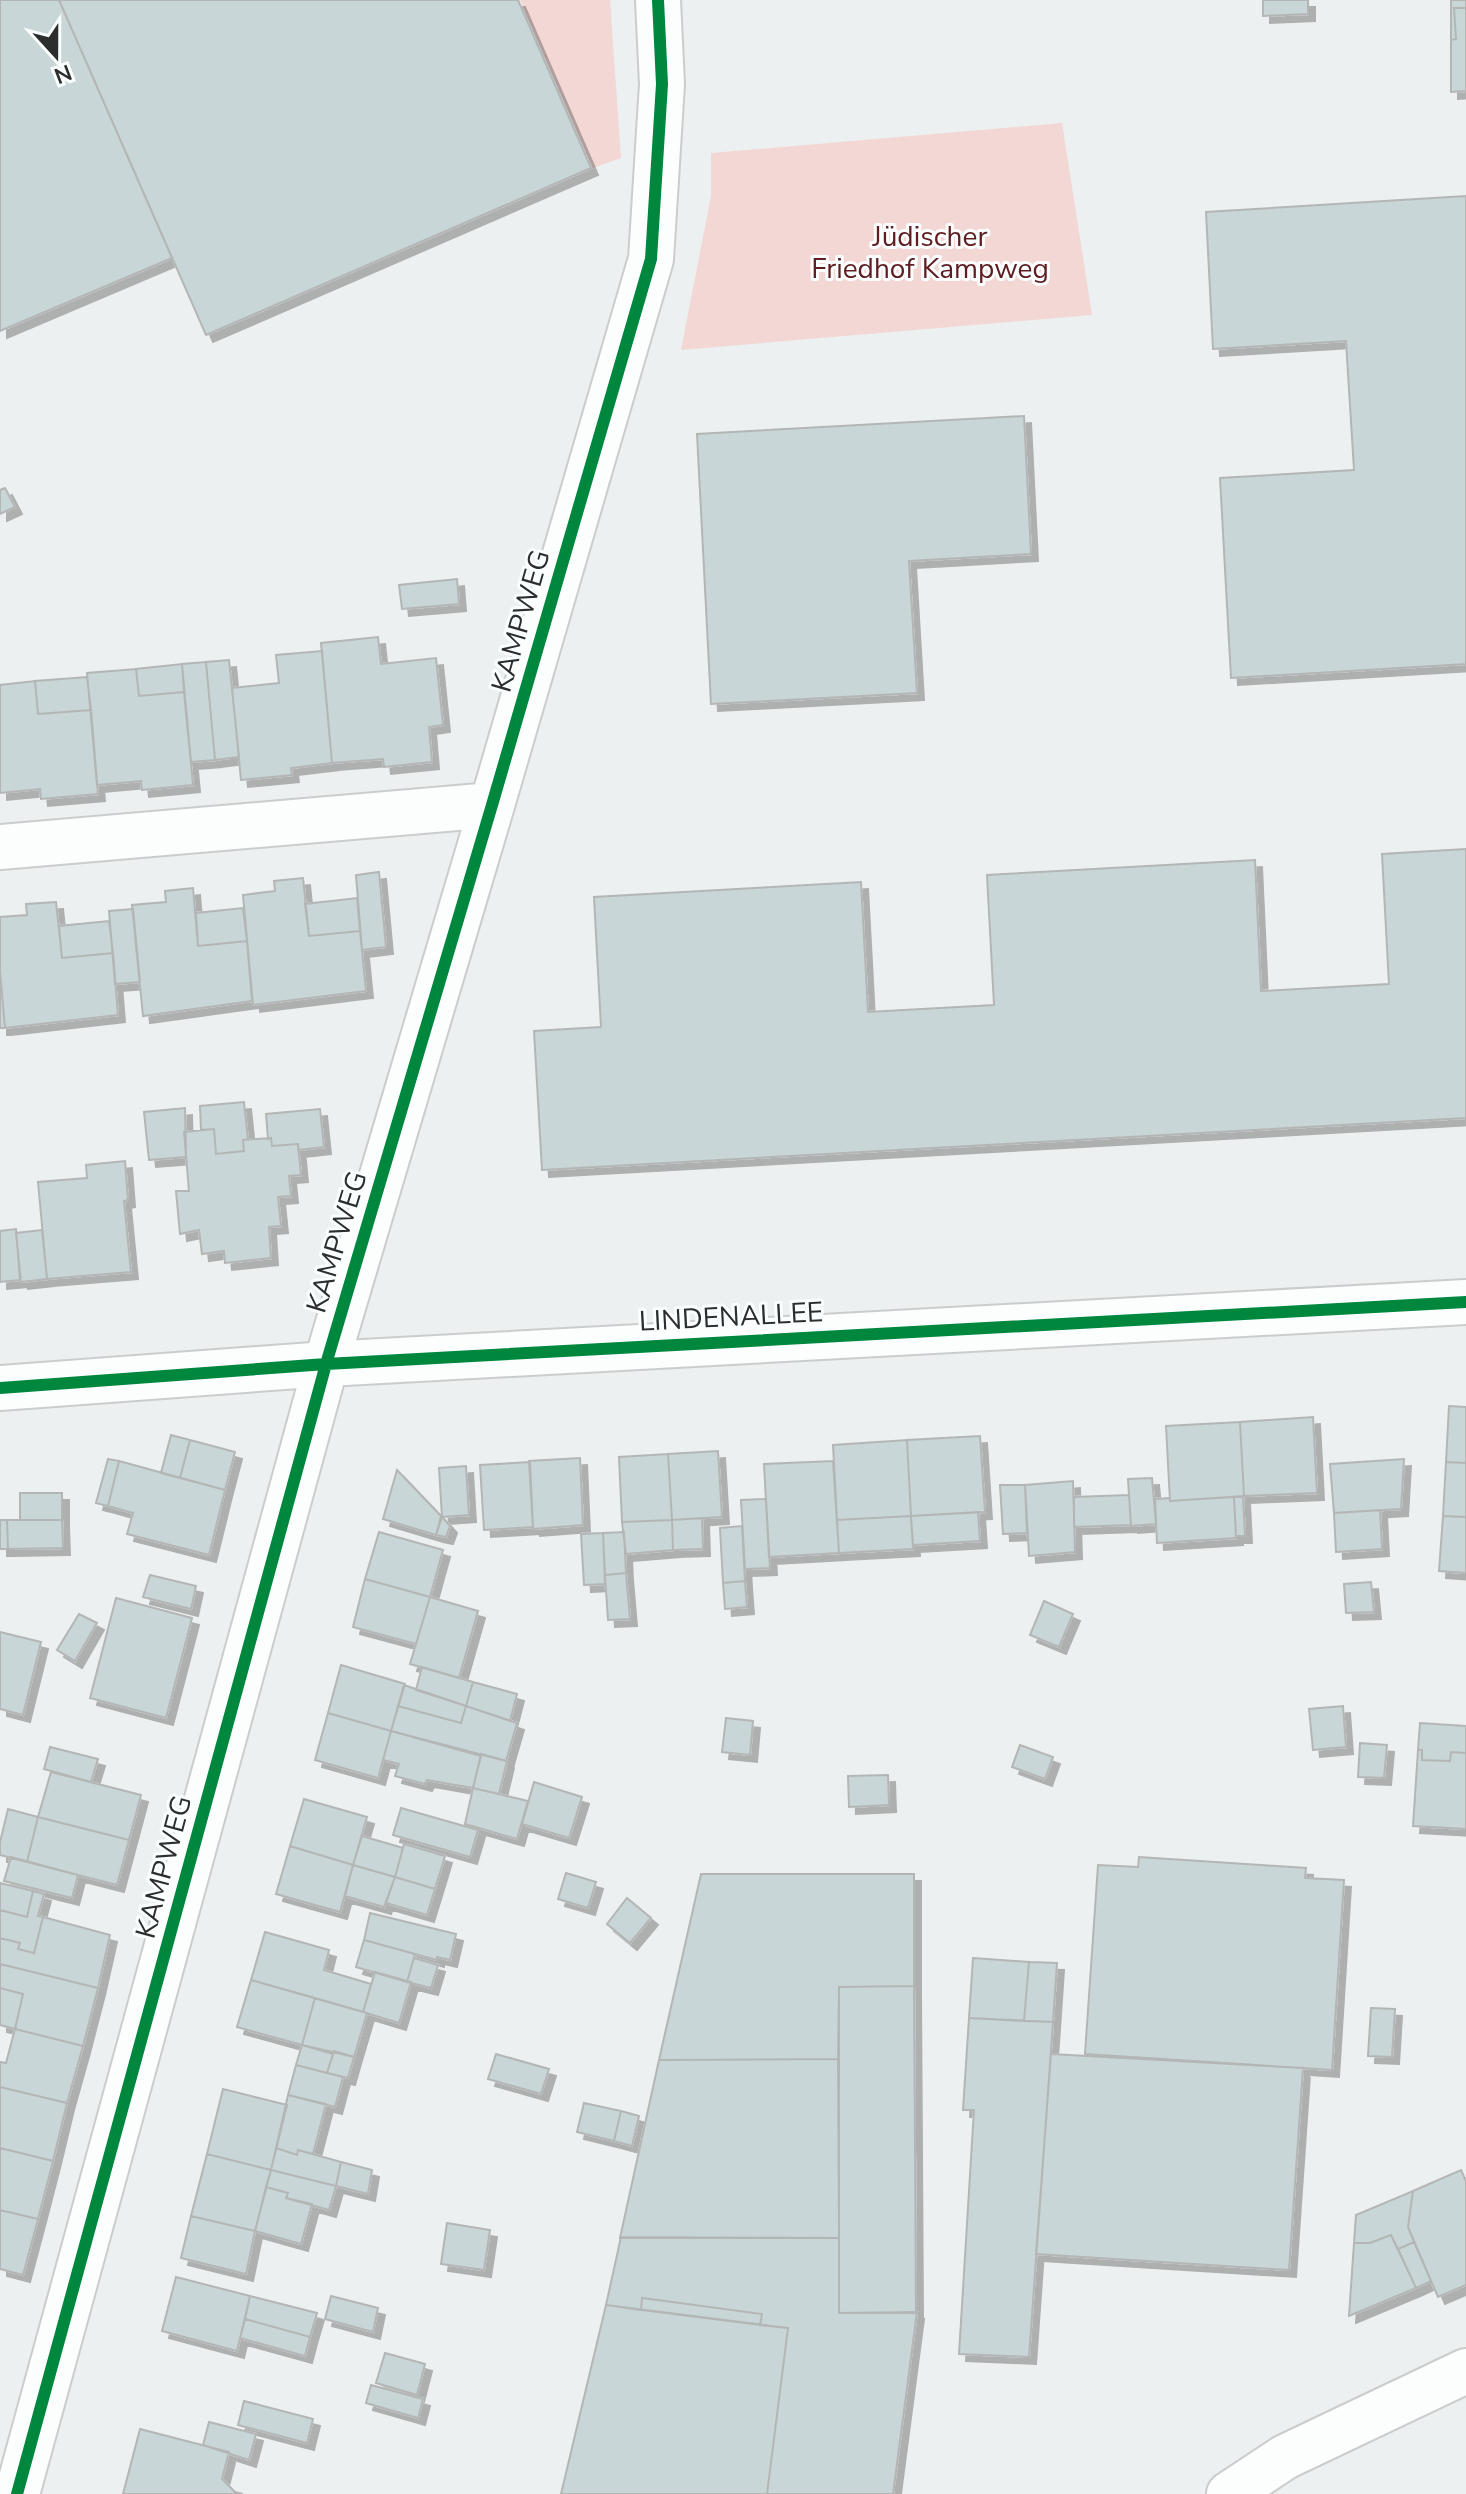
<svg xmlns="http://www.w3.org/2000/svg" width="1466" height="2494" font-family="'Nunito Sans',sans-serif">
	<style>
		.green { fill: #f2d7d5 }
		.building { fill: #c8d6d8; stroke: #b4b6b6; stroke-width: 2; filter: url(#shadow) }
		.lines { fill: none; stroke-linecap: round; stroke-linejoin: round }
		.street-casing { stroke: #cbcdcd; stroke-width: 48 }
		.street { stroke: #fcfdfd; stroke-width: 44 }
		.cycleway-casing { stroke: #fafeff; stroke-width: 17 }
		.cycleway { stroke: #00873e; stroke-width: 12 }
		.labels { text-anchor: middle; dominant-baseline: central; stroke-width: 6; stroke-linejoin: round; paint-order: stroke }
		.park-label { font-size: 28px; fill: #5f1d1f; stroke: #fafeff }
		.street-label { font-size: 28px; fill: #2c2e2e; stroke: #fafeff }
	</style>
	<defs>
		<filter id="shadow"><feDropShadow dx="7" dy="7" stdDeviation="0" flood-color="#0004"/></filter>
	</defs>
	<rect width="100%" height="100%" fill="#edf0f0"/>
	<path class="green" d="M520,0H610L621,158L593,168Z
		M1062,123L1092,315L681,350L711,196V153Z"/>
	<path class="building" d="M0,0H59L172,258L0,331Z
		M59,0H518L591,168L206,335Z
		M1263,0H1308V14L1263,16Z
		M1451,0H1466V8H1454L1456,39L1451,40Z
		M1454,8H1466V91L1451,92V40L1456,39Z
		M1466,196V664L1231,678L1220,478L1354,470L1346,341L1213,349L1206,212Z
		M1024,416L1031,554L909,561L917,693L711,704L697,434Z
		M5,488L15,507L0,514V490Z
		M457,579L459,604L402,609L399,585Z
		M378,637L381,664L436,658L443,725L429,727L432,762L384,767L383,759L332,763L321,643Z
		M322,651L332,763L291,768L292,775L241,780L232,688L279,683L276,655Z
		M229,660L239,757L215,760L206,662Z
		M206,662L215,760L191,762L182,664Z
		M182,664L184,692L139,696L136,669Z
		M136,669L139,696L184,692L193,785L142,790L141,781L97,785L87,673Z
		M87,677L91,710L38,714L35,681Z
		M35,681L38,714L91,710L98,794L41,799L40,789L0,793V685Z
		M1466,849V1118L542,1170L534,1031L601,1027L594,897L861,882L868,1012L994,1005L987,875L1255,860L1261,991L1389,984L1382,854Z
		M379,872L386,947L362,950L356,875Z
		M303,878L309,936L360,931L366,991L253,1005L243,895L275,891L274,881Z
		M193,888L198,946L247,941L252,1001L143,1016L132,905L166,902L165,891Z
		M357,898L360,931L309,936L305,904Z
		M56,902L62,958L113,953L118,1015L5,1028L0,972V917L27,915L26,904Z
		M243,908L247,941L198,946L196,913Z
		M133,909L140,982L115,984L109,911Z
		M109,921L113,953L62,958L59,926Z
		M0,972L5,1028H0Z
		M244,1102L248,1140H243L244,1151L216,1154L214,1129L201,1130L200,1106Z
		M185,1108L186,1157L149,1160L144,1112Z
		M320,1109L324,1147L298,1150V1144L272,1146L271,1138L268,1139L266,1114Z
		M214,1129L216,1154L244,1151L243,1140L271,1138L272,1146L298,1144L301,1175L289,1176L291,1196L278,1197L281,1226L269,1227L271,1258L225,1263L224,1251L202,1254L199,1230L180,1234L176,1191H189L184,1132Z
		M125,1161L128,1200L124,1201L131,1272L47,1279L38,1182L87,1178L86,1165Z
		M16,1229L20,1280L0,1282V1231Z
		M42,1230L47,1279L21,1282L16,1233Z
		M1449,1406L1466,1407V1463L1446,1462Z
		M1313,1417L1317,1493L1244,1496L1240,1422Z
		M1240,1422L1244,1496L1170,1501L1166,1426Z
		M171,1435L190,1440L180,1478L161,1473Z
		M980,1436L985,1512L911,1516L907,1440Z
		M190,1440L235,1452L225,1490L180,1478Z
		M907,1440L911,1516L837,1520L833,1445Z
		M718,1451L722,1517L672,1520L668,1454Z
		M668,1454L672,1520L622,1522L619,1457Z
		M580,1458L583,1525L533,1529L529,1461Z
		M108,1459L119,1461L108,1506L96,1503Z
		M1404,1459L1401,1509L1334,1513L1330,1464Z
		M119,1461L225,1490L209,1555L127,1534L133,1513L108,1506Z
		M833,1461L839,1553L769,1557L764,1464Z
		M530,1462L533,1527L484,1530L480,1465Z
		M1446,1462L1466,1463V1517L1443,1516Z
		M466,1466L469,1515L442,1517L439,1468Z
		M397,1470L441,1516L436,1535L383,1519Z
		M1152,1478L1156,1524L1131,1526L1128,1479Z
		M1073,1481L1075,1552L1029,1556L1025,1485Z
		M1000,1485H1025L1027,1533L1003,1534Z
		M20,1493H62V1520H20Z
		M1129,1495L1131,1525L1074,1527V1497Z
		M1234,1497H1243L1245,1536H1236Z
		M1234,1497L1236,1538L1157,1543L1155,1499L1170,1498V1501Z
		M766,1499L770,1568L745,1569L741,1500Z
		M1380,1510L1382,1549L1336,1552L1334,1513Z
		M978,1512L980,1541L913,1545L911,1516Z
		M911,1516L913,1549L839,1553L837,1520Z
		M1443,1516L1466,1517V1573L1439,1571Z
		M442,1517L450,1526L446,1537L436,1535Z
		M702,1518L703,1549L673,1550L672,1520Z
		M0,1520H7L8,1549H0Z
		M7,1520H62L63,1548L8,1549Z
		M672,1520L673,1550L626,1554L622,1522Z
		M742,1526L745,1581L723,1583L720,1528Z
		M379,1532L443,1550L430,1597L365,1579Z
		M624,1532L626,1573L605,1575L603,1533Z
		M603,1533L605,1584L584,1585L581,1534Z
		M626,1573L630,1619L608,1620L605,1575Z
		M150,1575L196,1586L191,1609L143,1597Z
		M365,1579L430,1597L416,1644L353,1627Z
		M745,1581L747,1607L725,1609L723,1583Z
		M1371,1582L1374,1612L1346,1613L1344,1584Z
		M430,1597L478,1611L459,1678L410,1664Z
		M116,1598L192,1618L166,1718L90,1698Z
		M1044,1601L1073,1614L1059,1647L1030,1635Z
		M79,1614L97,1623L75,1661L57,1650Z
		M0,1632L41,1642L23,1715L0,1709Z
		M341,1665L405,1684L391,1731L328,1713Z
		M422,1667L473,1682L466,1706L416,1690Z
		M473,1682L517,1694L510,1721L466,1706Z
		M404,1685L466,1706L461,1723L398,1706Z
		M398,1706L461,1723L466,1706L517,1723L506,1761L391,1731Z
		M1343,1706L1346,1747L1313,1750L1309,1709Z
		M328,1713L391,1731L378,1778L315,1760Z
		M726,1718L753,1721L750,1755L722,1752Z
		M1420,1723L1466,1726V1753L1451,1752L1450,1761L1422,1760V1750H1418Z
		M391,1731L481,1756L473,1788L427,1780L425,1784L395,1776L399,1764L383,1760Z
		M1360,1743L1387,1745L1384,1778L1358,1777Z
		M1020,1745L1053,1757L1045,1779L1012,1767Z
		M50,1747L98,1759L91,1782L44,1769Z
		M1418,1750H1422V1760L1450,1761L1451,1752L1466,1753V1829L1413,1826Z
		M481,1754L507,1761L499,1794L473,1788Z
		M51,1772L141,1795L129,1840L38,1817Z
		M888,1775L889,1805L849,1807L848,1776Z
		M534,1782L582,1797L569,1838L522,1824Z
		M473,1788L528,1801L517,1839L465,1824Z
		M304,1799L367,1817L353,1865L290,1846Z
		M401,1808L478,1830L470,1857L393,1835Z
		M8,1809L38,1817L27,1862L0,1855V1842Z
		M38,1817L129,1840L117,1885L27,1862Z
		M362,1836L403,1848L395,1877L353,1865Z
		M404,1844L445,1856L435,1889L395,1877Z
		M290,1846L353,1865L340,1912L276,1894Z
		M11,1857L78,1875L72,1898L4,1881Z
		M1139,1857L1306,1868L1305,1878L1344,1880L1332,2070L1085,2054L1098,1865L1138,1867Z
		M353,1865L395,1877L384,1907L345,1896Z
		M566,1873L596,1882L588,1908L558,1899Z
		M701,1874H914V1986L839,1987L838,2059L659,2060Z
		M395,1877L435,1889L427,1915L386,1903Z
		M0,1883L33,1891L27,1917L0,1910Z
		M33,1891L44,1894L38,1916L43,1917L34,1953L18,1949L20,1943L0,1938V1910L27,1917Z
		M627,1898L651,1918L630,1943L607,1924Z
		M370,1913L456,1934L450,1960L437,1957V1960L364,1940Z
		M43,1917L110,1935L98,1988L0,1964V1938L20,1943L18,1949L34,1953Z
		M265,1932L329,1950L324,1970L371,1984L363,2012L251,1980Z
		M364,1940L415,1954L407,1982L356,1967Z
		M414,1958L438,1965L431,1988L407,1982Z
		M973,1958L1029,1962L1024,2021L969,2018Z
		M1029,1962L1057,1963L1053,2022L1024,2021Z
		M0,1964L98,1988L83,2046L15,2029L23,1994L0,1988Z
		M375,1972L411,1982L399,2023L363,2012Z
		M251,1980L315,1998L302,2045L237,2027Z
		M914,1986L916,2313H839V1987Z
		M0,1988L23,1994L15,2029L0,2025Z
		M315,1998L367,2013L354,2057L302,2045Z
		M1371,2008L1395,2009L1392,2057L1368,2056Z
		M969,2018L1053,2022L1029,2357L959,2354L974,2110H963Z
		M15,2029L83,2046L67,2103L0,2087V2062L6,2063Z
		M302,2045L333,2054L327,2073L296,2065Z
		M334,2051L354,2057L348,2078L327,2073Z
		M496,2054L549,2069L541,2094L488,2079Z
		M1051,2054L1303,2068L1289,2270L1036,2254Z
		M838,2059L839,2238H620L659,2060Z
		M296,2065L343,2077L335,2107L288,2095Z
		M0,2087L67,2103L53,2161L0,2148Z
		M223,2089L287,2105L271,2170L207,2154Z
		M288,2095L326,2104L313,2154L298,2150L297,2155L276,2148Z
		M584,2103L621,2111L614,2141L577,2132Z
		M621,2111L639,2116L632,2146L614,2141Z
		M0,2148L53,2161L38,2219L0,2210Z
		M276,2148L297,2155L298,2150L341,2162L336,2186L271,2170Z
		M207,2154L271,2170L255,2231L191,2216Z
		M341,2162L372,2170L368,2194L336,2186Z
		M271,2170L336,2186L329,2210L286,2198L288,2193L266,2187Z
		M1461,2170L1466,2181V2285L1438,2297L1408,2227L1413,2191Z
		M266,2187L288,2193L286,2198L312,2204L301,2244L255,2231Z
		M1413,2191L1408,2227L1414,2242L1398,2249L1391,2235L1370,2243H1354L1356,2215Z
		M0,2210L38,2219L23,2275L0,2269Z
		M191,2216L255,2231L246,2274L181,2258Z
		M447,2223L490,2230L484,2270L441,2264Z
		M1391,2235L1416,2288L1349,2316L1354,2243H1370Z
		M621,2237L839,2238V2313L917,2312L893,2494H767L788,2328L760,2325L762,2314L642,2298L641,2310L606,2305Z
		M1414,2242L1431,2281L1416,2288L1398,2249Z
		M176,2277L250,2296L237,2351L162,2331Z
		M250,2296L317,2313L310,2337L245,2319Z
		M331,2296L378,2308L373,2332L325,2319Z
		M642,2298L762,2314L760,2325L641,2310Z
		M606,2305L788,2328L767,2494H561Z
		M245,2319L310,2337L305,2356L240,2338Z
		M385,2353L425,2364L417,2395L376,2383Z
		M371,2385L423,2399L418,2418L366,2403Z
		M244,2401L313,2419L307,2443L238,2425Z
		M209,2422L256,2434L249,2460L203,2445Z
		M140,2429L229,2452L222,2479L235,2492L243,2494H123Z"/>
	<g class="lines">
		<defs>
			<path id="street" d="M0,847L492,805
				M0,1388L326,1364L1466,1302
				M17,2494L326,1364L492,805L651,259L662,84L658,0
				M1229,2494L1285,2457L1466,2371"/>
		</defs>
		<use href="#street" class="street-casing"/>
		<use href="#street" class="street"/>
		<defs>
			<path id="cycleway" d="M0,1388L326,1364L1466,1302
				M17,2494L326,1364L492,805L651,259L662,84L658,0"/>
		</defs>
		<use href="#cycleway" class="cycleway-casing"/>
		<use href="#cycleway" class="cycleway"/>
	</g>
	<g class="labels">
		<g class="park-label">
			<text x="930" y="237">Jüdischer<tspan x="930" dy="32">Friedhof Kampweg</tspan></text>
		</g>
		<g class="street-label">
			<text transform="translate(521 621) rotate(-74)">KAMPWEG</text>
			<text transform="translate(337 1242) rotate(-73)">KAMPWEG</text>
			<text transform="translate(731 1317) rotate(-3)">LINDENALLEE</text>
			<text transform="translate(164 1867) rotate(-75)">KAMPWEG</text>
		</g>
	</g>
	<g transform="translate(56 56) rotate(159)" stroke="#fafeff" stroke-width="6" paint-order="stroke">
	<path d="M0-6L14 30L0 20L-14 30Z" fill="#2c2e2e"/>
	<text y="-12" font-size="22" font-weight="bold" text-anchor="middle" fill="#2c2e2e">N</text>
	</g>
</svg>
